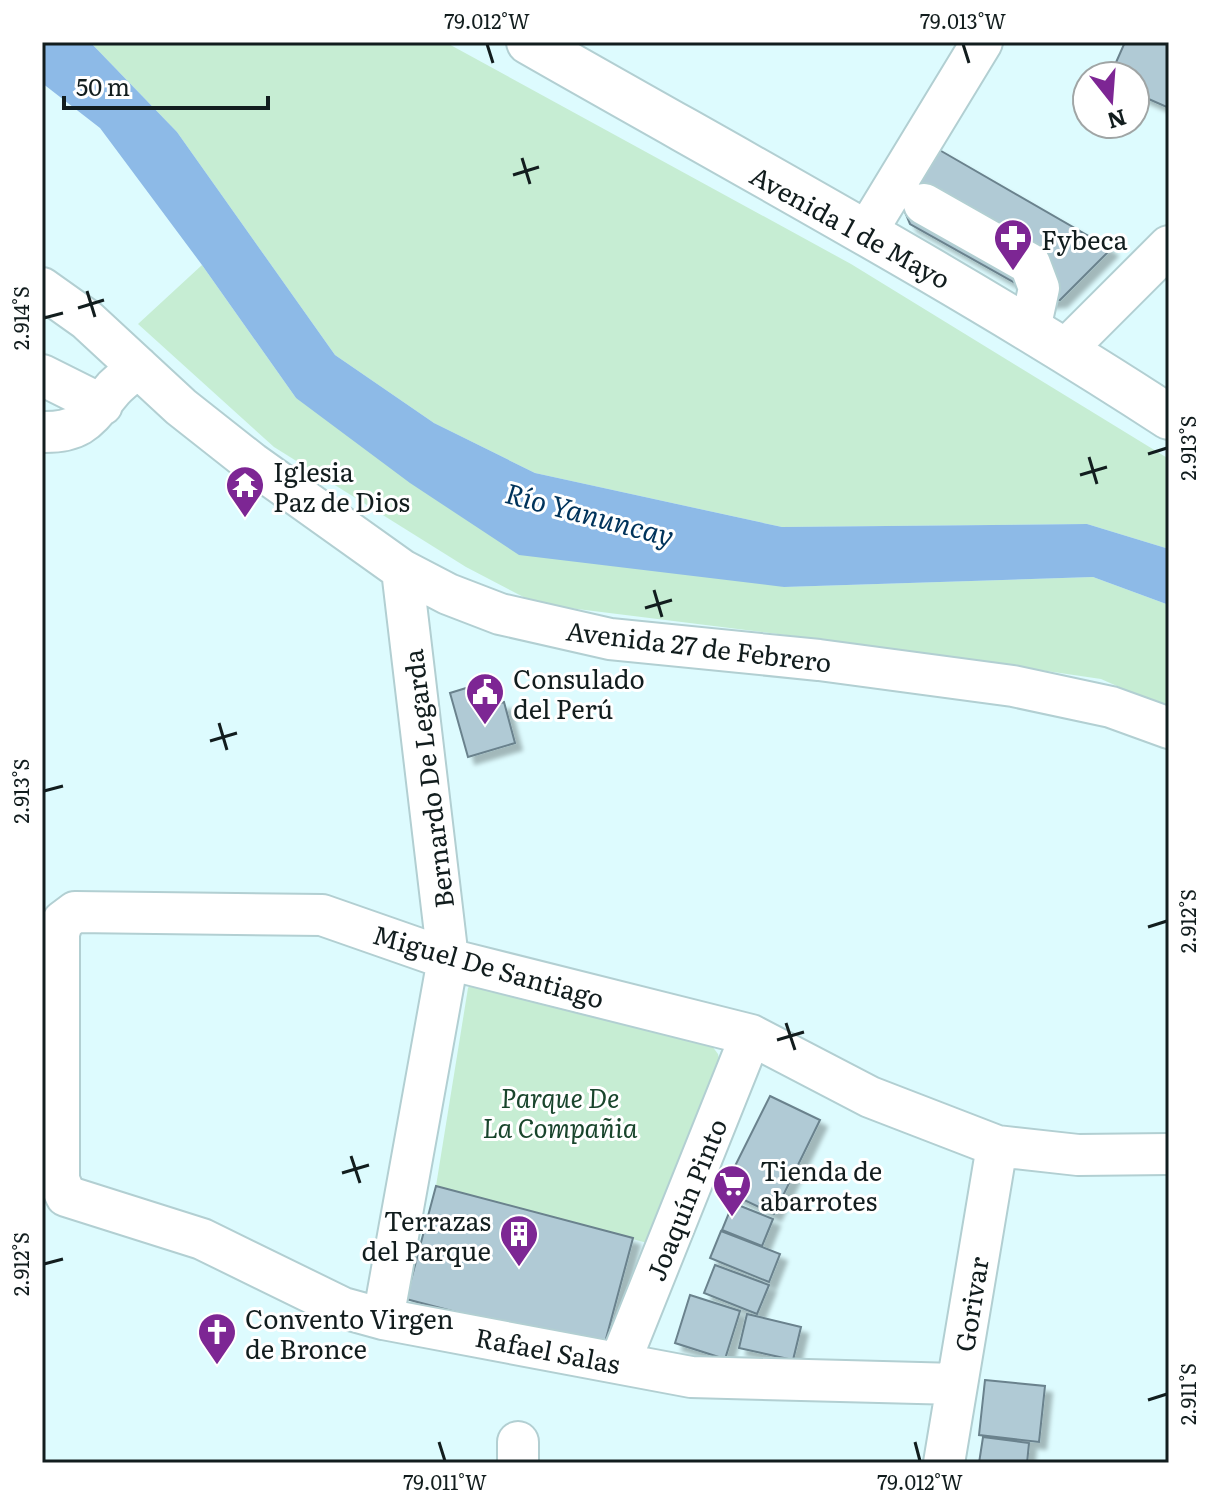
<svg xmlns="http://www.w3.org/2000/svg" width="1211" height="1505" font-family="Literata,serif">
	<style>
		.green { fill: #c6edd3 }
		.water { fill: #8dbae7 }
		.building { fill: #b0cad5; stroke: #6a828d; stroke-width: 2; filter: url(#shadow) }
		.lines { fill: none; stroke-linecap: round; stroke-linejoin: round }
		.minor-casing { stroke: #b2cfd2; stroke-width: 44 }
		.major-casing { stroke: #b2cfd2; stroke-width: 48 }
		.minor { stroke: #fff; stroke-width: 40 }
		.major { stroke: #fff; stroke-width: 44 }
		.ticks { fill: none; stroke: #121d1e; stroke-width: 3 }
		.labels { text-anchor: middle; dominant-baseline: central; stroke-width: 6; stroke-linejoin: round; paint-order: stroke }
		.street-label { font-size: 26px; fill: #121d1e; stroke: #fff }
		.poi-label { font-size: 26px; fill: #121d1e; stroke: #fff; text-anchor: start }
		.park-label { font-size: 26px; font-style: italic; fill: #19452c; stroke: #fff }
		.water-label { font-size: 28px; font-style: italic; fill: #00335b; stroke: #fff }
		.neatline { fill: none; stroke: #121d1e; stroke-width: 3 }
		.ticks-label { font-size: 20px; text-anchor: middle; fill: #121d1e }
	</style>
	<defs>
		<filter id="shadow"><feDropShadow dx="7" dy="7" stdDeviation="2" flood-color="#0004"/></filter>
	</defs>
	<rect width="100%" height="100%" fill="#ddfbfe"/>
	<path class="green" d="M90,42H445L851,264L1169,459V549L1087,524L782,527L535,473L434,423L335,355L177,132Z
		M202,265L296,398L784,587L1093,577L1169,605V709L1101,679L882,647L537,604L466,567L274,447L138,324Z
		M480,980L712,1046L718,1054L721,1066L651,1244L436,1186L468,988L472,982Z"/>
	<path class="water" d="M42,42H90L177,132L335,355L434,423L535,473L782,527L1087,524L1169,549V605L1093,577L784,587L519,555L410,483L296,398L202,265L100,128L42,83Z"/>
	<path class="building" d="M1125,42H1169V108L1135,93V76H1110Z
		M936,148L1111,249L1060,300L1047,301L910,224L903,207Z
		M479,684L486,708L504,702L515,743L468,757L450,693Z
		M770,1096L820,1120L774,1214L723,1190Z
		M436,1186L633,1238L603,1350L406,1299Z
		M733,1203L773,1219L762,1246L722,1230Z
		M721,1231L780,1254L769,1282L710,1258Z
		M715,1265L769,1285L757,1314L704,1293Z
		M690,1295L740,1311L725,1359L675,1343Z
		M747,1314L801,1327L793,1360L739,1348Z
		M985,1380L1045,1386L1039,1442L979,1435Z
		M983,1437L1029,1443L1027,1463H979Z"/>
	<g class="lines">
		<defs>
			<path id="minor" d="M924,204L1030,264L1039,288L1030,329
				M867,231L982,42
				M42,288L87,320L181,407L252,463L402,570L448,594L500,614L610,639L819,660L1013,686L1111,707L1169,728
				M1066,349L1169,246
				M42,375L102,405
				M42,432C84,433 89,417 114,388C121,381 130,374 138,367
				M383,1319L448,959L402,570
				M620,1362L751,1035
				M957,1384L691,1377L383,1319L343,1308L202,1239L66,1196L59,1180V933L63,921L75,912L322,915L448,959L751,1035L870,1097L997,1146L1078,1155L1169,1154
				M518,1463V1442
				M944,1463L997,1146"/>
			<path id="major" d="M529,42C744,165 962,282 1169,417"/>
		</defs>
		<use href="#minor" class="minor-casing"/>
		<use href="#major" class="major-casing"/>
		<use href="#minor" class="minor"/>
		<use href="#major" class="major"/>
	</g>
	<path class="ticks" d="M487,44L493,63M963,44L969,63M522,158L530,184M513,175L539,167M87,291L95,317M78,308L104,300M44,318L63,313M1148,454L1167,448M1089,457L1097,484M1080,475L1107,467M654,590L662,617M645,608L672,600M219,723L227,750M210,741L237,733M44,791L63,786M1148,927L1167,921M786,1023L795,1050M777,1040L804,1032M351,1156L360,1183M342,1173L369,1165M44,1264L63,1259M1148,1400L1167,1394M439,1442L445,1461M915,1442L920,1461"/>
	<defs>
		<symbol id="pharmacy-pin" viewBox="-11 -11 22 30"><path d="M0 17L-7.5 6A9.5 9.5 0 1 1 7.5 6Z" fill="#7d2694" stroke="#fff"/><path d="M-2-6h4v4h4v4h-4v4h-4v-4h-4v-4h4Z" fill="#fff"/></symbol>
		<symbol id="temple-pin" viewBox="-11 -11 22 30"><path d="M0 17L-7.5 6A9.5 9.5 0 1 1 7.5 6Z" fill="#7d2694" stroke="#fff"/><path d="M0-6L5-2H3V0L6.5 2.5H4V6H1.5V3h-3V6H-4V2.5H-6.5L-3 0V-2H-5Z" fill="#fff"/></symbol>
		<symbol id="civic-pin" viewBox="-11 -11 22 30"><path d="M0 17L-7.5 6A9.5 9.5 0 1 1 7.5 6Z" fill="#7d2694" stroke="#fff"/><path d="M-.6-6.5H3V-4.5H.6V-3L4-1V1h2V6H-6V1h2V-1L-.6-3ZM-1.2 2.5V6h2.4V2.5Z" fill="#fff"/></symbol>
		<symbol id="supermarket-pin" viewBox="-11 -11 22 30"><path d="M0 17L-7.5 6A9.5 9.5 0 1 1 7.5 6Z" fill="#7d2694" stroke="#fff"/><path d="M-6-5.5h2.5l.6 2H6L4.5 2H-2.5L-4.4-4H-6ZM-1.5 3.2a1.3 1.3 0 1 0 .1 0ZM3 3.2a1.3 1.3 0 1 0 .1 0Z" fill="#fff"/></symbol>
		<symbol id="building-pin" viewBox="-11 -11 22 30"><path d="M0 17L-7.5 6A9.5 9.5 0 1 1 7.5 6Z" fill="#7d2694" stroke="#fff"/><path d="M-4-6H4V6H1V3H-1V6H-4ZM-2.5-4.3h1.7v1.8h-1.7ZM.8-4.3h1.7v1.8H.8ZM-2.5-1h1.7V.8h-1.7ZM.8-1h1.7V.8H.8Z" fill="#fff"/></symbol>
		<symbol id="church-pin" viewBox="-11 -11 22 30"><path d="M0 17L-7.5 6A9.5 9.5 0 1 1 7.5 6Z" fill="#7d2694" stroke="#fff"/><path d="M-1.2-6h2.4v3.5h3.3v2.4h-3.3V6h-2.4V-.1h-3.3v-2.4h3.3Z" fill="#fff"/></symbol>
	</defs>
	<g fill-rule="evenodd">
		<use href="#pharmacy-pin" x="991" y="216" width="44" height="60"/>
		<use href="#temple-pin" x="223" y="463" width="44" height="60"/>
		<use href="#civic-pin" x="463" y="670" width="44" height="60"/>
		<use href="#supermarket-pin" x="710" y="1162" width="44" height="60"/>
		<use href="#building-pin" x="497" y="1212" width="44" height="60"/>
		<use href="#church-pin" x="195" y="1310" width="44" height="60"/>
	</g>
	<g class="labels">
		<g class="street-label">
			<text transform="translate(851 226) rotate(29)">Avenida 1 de Mayo</text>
			<text transform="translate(699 645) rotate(7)">Avenida 27 de Febrero</text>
			<text transform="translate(427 779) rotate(-97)">Bernardo De Legarda</text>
			<text transform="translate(489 965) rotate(16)">Miguel De Santiago</text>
			<text transform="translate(685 1199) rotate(-68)">Joaquín Pinto</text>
			<text transform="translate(970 1304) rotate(-81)">Gorivar</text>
			<text transform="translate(548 1349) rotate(11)">Rafael Salas</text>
		</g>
		<g class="poi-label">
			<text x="1041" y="238">Fybeca</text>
			<text x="273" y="470">Iglesia<tspan x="273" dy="30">Paz de Dios</tspan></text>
			<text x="513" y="677">Consulado<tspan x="513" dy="30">del Perú</tspan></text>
			<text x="760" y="1169">Tienda de<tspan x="760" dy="30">abarrotes</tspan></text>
			<text x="491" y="1219" text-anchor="end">Terrazas<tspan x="491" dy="30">del Parque</tspan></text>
			<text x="245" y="1317">Convento Virgen<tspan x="245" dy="30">de Bronce</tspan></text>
		</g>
		<g class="park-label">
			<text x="560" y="1096">Parque De<tspan x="560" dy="30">La Compañia</tspan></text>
		</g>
		<g class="water-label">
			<text transform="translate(590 513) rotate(15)">Río Yanuncay</text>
		</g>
	</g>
	<rect width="1211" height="1505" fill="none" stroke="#ffffff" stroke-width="88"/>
	<g transform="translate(1111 100) rotate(163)"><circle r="38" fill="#ffffff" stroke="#a0a5a5" stroke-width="2"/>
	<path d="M0-6L14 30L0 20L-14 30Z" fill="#7d2694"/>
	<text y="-12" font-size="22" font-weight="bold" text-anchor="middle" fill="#121d1e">N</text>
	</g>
	<path d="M64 96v12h204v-12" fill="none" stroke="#121d1e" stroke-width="4"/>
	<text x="76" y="96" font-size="24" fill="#121d1e" stroke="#ffffff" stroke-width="6" paint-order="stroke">50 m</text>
	<rect x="44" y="44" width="1123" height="1417" class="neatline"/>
	<g class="ticks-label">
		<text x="487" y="29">79.012°W</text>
		<text x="963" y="29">79.013°W</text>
		<text transform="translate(22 318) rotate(-90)" y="7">2.914°S</text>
		<text transform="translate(1189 448) rotate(-90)" y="7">2.913°S</text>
		<text transform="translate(22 791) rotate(-90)" y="7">2.913°S</text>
		<text transform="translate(1189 921) rotate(-90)" y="7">2.912°S</text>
		<text transform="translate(22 1264) rotate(-90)" y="7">2.912°S</text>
		<text transform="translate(1189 1394) rotate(-90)" y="7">2.911°S</text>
		<text x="445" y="1490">79.011°W</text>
		<text x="920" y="1490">79.012°W</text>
	</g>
</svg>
